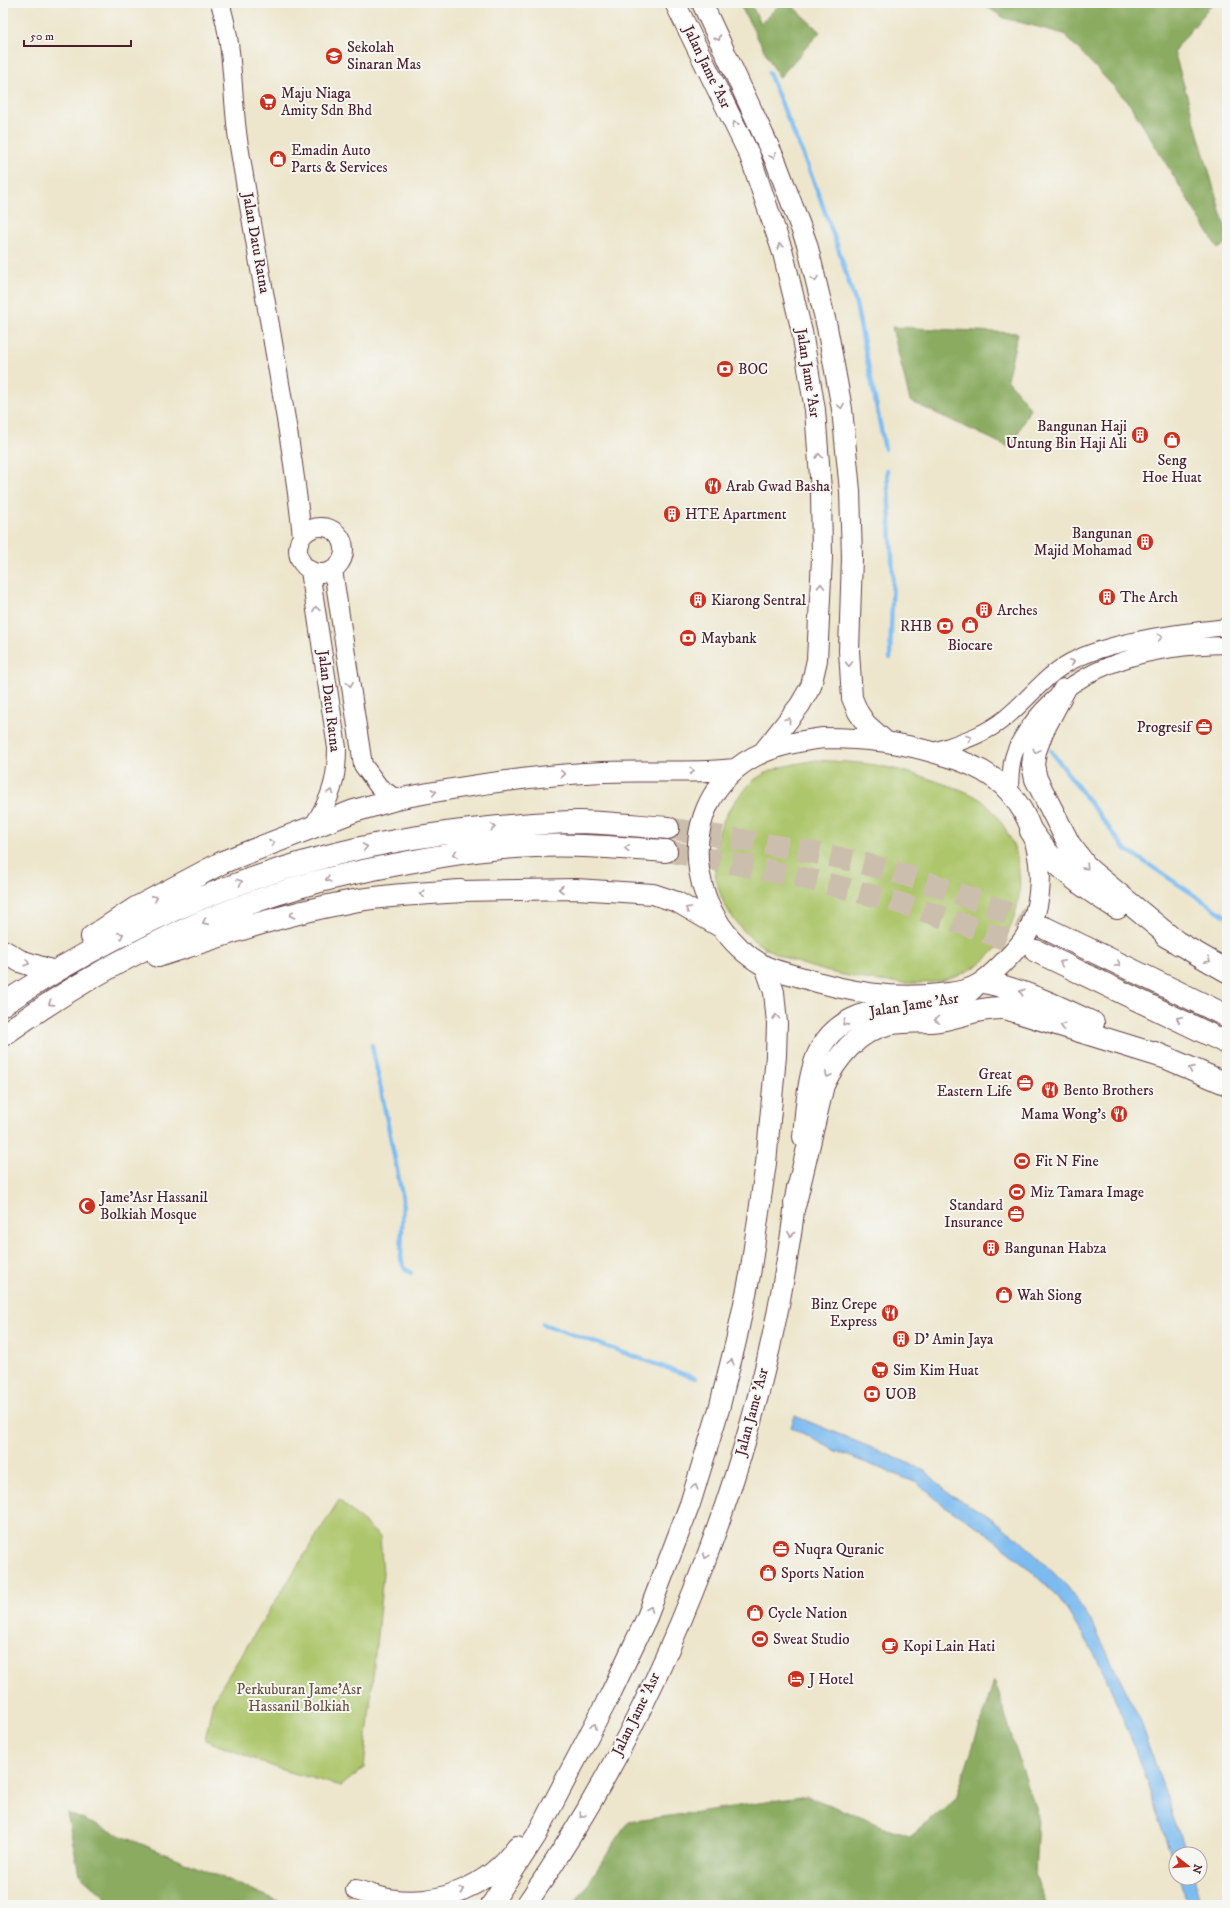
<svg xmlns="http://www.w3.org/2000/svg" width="1230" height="1908" font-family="'IM FELL DW Pica',serif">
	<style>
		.green { fill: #adc66c; stroke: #7c724c }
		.forest { fill: #8aab60; stroke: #6a6546 }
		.water { fill: #7cbbf0; stroke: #636d8e }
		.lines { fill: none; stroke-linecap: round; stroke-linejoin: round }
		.stream { stroke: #7cbbf0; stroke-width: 4.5 }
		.motorway-tunnel { stroke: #ccbeac; stroke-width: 22; stroke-dasharray: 22 11; stroke-linecap: butt }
		.tertiary-casing { stroke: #623d43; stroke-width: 18 }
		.secondary-casing { stroke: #623d43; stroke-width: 20 }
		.primary-casing { stroke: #623d43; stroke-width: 22 }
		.motorway-casing { stroke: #623d43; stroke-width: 24 }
		.tertiary { stroke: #fff; stroke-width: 16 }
		.secondary { stroke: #fff; stroke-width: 18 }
		.primary { stroke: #fff; stroke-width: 20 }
		.motorway { stroke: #fff; stroke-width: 22 }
		.oneway { stroke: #ae9aa0 }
		.labels { text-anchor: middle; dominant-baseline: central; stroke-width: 4; stroke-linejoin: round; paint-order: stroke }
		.poi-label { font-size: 15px; fill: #4a1f2b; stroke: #f6f6f2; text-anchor: start }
		.street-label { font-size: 15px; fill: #4a1f2b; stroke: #f6f6f2 }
		.park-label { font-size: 15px; fill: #68513e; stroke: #f6f6f2 }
	</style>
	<rect width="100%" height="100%" fill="#f6f6f2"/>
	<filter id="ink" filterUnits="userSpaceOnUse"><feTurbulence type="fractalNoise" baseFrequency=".025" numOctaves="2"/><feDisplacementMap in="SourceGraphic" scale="8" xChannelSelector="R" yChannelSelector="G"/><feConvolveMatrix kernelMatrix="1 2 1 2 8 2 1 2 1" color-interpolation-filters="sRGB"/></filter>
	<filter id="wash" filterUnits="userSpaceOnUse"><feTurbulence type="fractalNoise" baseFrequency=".012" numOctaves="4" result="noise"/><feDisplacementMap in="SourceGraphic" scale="16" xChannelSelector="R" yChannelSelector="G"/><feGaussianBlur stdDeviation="0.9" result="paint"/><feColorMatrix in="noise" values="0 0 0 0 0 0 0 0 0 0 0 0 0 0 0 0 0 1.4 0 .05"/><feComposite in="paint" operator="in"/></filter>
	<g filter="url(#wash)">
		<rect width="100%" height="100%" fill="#ede6cc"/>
		<path class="green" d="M817,760C832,761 846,762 860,763C889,766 919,775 947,785C960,789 974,794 985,803C997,814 1007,830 1013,845C1035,908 1001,972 933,982C887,988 785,969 750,937C705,897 702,833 745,790C748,786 752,781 757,778C775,766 796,764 817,760Z
			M339,1500L380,1537L383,1574L364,1768L341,1786L282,1770L205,1740L213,1700Z"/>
		<path class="forest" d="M739,3H750L761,23L781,3H789L820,32L779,78Z
			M981,3H1213L1174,51L1227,234V243L1218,249L1129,103L1064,34L1004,18Z
			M892,327L1018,333L1007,379L1030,408L1011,448L910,401Z
			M994,1681L1038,1817L1035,1876L1047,1905H574L628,1822L807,1796L910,1837L956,1798Z
			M67,1813L288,1905H114L79,1874Z"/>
		<path class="water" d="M795,1416L925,1470L948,1493L987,1515L1021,1541L1067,1586L1092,1622L1140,1719L1186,1854H1176V1870L1136,1751L1106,1677L1090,1646L1059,1598L1013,1554L981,1529L947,1508L917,1483L836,1451L791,1427Z
			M1179,1878H1194L1203,1905H1188Z"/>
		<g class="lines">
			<path class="stream" d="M769,73L814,182L836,242L856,304L885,449
				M887,470L893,575L890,658
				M1051,751L1124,848L1227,917
				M372,1045L403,1200L401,1257C402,1265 404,1269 411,1273
				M543,1324L695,1378"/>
		</g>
	</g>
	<g filter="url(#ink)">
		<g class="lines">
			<path class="motorway-tunnel" d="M668,828C738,840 809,849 877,867C934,882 990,906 1045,928
				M666,851C733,863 800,876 867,894C924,909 980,930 1036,951"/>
			<defs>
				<path id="tertiary" d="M932,752C957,743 983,736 1004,719C1027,701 1044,676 1070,662C1111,640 1181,632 1227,627
					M1010,794C1010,782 1010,770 1013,758C1017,743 1026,731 1035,719C1082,661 1156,646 1227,645"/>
				<path id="secondary" d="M220,3C235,49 231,99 239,146C249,206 259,265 270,325C282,396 295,465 302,537
					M298 550a23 23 0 1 1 46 0a23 23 0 1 1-46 0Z
					M333,570L363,765L379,787L396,799
					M310,571L337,748C337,780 331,799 313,826"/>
				<path id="primary" d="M675,3L750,156L783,253L802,332L815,410L821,490L822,557L817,660L811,686L800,705L764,751
					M702,3L776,162L807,244L827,327L842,409L850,491L852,557L849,651L852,698L858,712L866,724L884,740
					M823,738C866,738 901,742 942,755C961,760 979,767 995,779C1040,813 1052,885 1027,934C1021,945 1011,955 1002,964C984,982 975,990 949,993C895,1000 851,993 800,977C788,973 774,971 763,965C694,926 671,822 737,768C762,748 792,742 823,738Z
					M396,799C464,786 533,775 603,772C647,770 692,774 736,769
					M461,891L576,889L653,894L677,902L722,928
					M803,1137C805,1115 806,1092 812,1070C825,1016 873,1007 920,1005C943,1004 957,1005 974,988
					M356,1890C367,1893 378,1897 389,1899C437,1907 489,1887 517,1846
					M491,1905L536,1836L610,1695L647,1617L690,1504L719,1409L736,1341L750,1275L766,1163L776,1056L777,1023L774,992L765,966
					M526,1905C668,1700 770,1435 797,1187"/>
				<path id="motorway" d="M1064,690L1042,732L1035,751L1033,765L1036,779L1069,844L1088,869L1179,944
					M1031,831C1056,868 1080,885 1117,908
					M1045,928L1227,1016
					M1166,936L1227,971
					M92,937L136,908L223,862L354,811L396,799
					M3,951L20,961L54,972
					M1036,951L1227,1043
					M158,956C219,936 280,915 343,903C381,895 422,894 461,891
					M984,982C1023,990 1057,1006 1093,1023
					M3,1004C150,908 296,849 471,830C507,826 544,822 580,822C610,823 639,826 668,828
					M3,1035C92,971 194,918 299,887C335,876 372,869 409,862C450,854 493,847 535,846C579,844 622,848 666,851
					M1155,1053L1227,1084
					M795,1203L823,1085C835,1059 858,1030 888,1024C905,1020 923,1023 940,1020C962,1016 982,1007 1005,1008L1167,1058"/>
			</defs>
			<use href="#tertiary" class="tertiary-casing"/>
			<use href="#secondary" class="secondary-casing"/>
			<use href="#primary" class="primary-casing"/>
			<use href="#motorway" class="motorway-casing"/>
			<use href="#tertiary" class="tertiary"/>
			<use href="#secondary" class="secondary"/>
			<use href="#primary" class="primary"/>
			<use href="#motorway" class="motorway"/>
		</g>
		<defs><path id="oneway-chevron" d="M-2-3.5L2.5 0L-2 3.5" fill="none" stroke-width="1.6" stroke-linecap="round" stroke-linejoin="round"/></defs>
		<g class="oneway">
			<use href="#oneway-chevron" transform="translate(718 38) rotate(65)"/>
			<use href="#oneway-chevron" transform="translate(735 124) rotate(-116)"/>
			<use href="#oneway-chevron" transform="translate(773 156) rotate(65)"/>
			<use href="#oneway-chevron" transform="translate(780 246) rotate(-109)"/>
			<use href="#oneway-chevron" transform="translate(815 279) rotate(77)"/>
			<use href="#oneway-chevron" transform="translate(841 406) rotate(81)"/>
			<use href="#oneway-chevron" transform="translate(819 456) rotate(-94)"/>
			<use href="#oneway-chevron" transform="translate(821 586) rotate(-88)"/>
			<use href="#oneway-chevron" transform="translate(316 609) rotate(-99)"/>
			<use href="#oneway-chevron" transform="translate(1160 637) rotate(-11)"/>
			<use href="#oneway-chevron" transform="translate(1072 662) rotate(-26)"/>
			<use href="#oneway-chevron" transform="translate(849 664) rotate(88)"/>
			<use href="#oneway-chevron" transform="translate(350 684) rotate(82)"/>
			<use href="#oneway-chevron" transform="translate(788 720) rotate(-52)"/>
			<use href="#oneway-chevron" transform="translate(969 738) rotate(-20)"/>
			<use href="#oneway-chevron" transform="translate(1036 751) rotate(104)"/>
			<use href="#oneway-chevron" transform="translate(692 771) rotate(2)"/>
			<use href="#oneway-chevron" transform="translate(563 774) rotate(-4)"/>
			<use href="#oneway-chevron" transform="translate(331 792) rotate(-71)"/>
			<use href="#oneway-chevron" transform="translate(434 792) rotate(-11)"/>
			<use href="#oneway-chevron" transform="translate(493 827) rotate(-5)"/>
			<use href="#oneway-chevron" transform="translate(272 843) rotate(-22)"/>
			<use href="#oneway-chevron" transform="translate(365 847) rotate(-12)"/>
			<use href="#oneway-chevron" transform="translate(627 848) rotate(-176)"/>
			<use href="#oneway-chevron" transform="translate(455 854) rotate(172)"/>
			<use href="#oneway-chevron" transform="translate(1086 867) rotate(47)"/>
			<use href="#oneway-chevron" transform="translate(328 879) rotate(165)"/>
			<use href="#oneway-chevron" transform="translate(240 882) rotate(-20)"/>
			<use href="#oneway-chevron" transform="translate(561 889) rotate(180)"/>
			<use href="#oneway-chevron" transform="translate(422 894) rotate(177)"/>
			<use href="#oneway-chevron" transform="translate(155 898) rotate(-28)"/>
			<use href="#oneway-chevron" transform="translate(688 909) rotate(-150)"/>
			<use href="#oneway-chevron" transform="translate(292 915) rotate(167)"/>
			<use href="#oneway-chevron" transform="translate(205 922) rotate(156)"/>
			<use href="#oneway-chevron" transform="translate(121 935) rotate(-27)"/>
			<use href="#oneway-chevron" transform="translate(1208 960) rotate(29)"/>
			<use href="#oneway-chevron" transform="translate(27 963) rotate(19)"/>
			<use href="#oneway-chevron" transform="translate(1062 963) rotate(-154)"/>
			<use href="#oneway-chevron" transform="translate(1118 964) rotate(26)"/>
			<use href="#oneway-chevron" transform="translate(1022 992) rotate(-161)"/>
			<use href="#oneway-chevron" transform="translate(51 1003) rotate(147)"/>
			<use href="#oneway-chevron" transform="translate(776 1017) rotate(-94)"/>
			<use href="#oneway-chevron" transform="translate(1179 1019) rotate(-154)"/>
			<use href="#oneway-chevron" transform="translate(937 1020) rotate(171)"/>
			<use href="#oneway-chevron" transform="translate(845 1023) rotate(147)"/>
			<use href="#oneway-chevron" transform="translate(1063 1026) rotate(-163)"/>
			<use href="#oneway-chevron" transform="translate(1191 1069) rotate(-157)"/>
			<use href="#oneway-chevron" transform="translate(828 1075) rotate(116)"/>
			<use href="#oneway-chevron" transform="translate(791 1234) rotate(98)"/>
			<use href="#oneway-chevron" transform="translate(731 1362) rotate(-76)"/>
			<use href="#oneway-chevron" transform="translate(695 1487) rotate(-73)"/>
			<use href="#oneway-chevron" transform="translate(706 1556) rotate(110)"/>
			<use href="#oneway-chevron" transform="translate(650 1609) rotate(-68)"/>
			<use href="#oneway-chevron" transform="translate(594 1726) rotate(-62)"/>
			<use href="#oneway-chevron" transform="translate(582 1815) rotate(121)"/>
			<use href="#oneway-chevron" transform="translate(462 1890) rotate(-21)"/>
		</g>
	</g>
	<defs>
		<symbol id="school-disc" viewBox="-11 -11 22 22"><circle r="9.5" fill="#c8321e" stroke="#f6f6f2"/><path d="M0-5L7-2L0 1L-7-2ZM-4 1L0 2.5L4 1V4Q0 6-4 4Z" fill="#fff"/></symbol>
		<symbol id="supermarket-disc" viewBox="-11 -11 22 22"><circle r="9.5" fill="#c8321e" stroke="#f6f6f2"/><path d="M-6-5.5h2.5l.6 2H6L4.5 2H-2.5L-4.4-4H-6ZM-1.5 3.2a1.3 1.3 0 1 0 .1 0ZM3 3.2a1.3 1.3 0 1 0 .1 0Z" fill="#fff"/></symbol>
		<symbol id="shop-disc" viewBox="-11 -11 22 22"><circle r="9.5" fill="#c8321e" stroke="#f6f6f2"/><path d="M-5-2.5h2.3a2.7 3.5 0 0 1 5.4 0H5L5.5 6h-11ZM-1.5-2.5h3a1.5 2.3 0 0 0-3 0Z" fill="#fff"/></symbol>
		<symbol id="bank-disc" viewBox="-11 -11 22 22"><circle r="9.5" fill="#c8321e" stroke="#f6f6f2"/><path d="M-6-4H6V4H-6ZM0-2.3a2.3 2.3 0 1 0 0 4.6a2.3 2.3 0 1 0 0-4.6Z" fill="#fff"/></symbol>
		<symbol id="building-disc" viewBox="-11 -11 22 22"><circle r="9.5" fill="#c8321e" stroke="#f6f6f2"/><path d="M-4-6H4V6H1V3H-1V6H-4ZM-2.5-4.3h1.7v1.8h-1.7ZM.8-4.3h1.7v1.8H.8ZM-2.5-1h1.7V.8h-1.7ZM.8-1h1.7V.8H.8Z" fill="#fff"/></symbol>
		<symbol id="restaurant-disc" viewBox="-11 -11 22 22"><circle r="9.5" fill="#c8321e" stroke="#f6f6f2"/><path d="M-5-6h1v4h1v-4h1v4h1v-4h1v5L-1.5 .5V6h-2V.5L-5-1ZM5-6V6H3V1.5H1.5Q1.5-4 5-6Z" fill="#fff"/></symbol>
		<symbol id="office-disc" viewBox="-11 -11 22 22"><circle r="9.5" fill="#c8321e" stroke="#f6f6f2"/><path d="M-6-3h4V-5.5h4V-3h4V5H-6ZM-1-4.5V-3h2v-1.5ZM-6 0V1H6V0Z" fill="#fff"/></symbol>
		<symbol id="stadium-disc" viewBox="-11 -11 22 22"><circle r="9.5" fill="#c8321e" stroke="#f6f6f2"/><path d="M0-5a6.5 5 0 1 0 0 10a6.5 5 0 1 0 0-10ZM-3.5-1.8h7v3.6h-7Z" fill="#fff"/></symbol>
		<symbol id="mosque-disc" viewBox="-11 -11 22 22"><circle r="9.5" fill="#c8321e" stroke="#f6f6f2"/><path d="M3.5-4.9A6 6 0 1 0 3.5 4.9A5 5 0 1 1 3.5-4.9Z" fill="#fff"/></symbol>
		<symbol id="cafe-disc" viewBox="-11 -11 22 22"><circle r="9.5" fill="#c8321e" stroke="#f6f6f2"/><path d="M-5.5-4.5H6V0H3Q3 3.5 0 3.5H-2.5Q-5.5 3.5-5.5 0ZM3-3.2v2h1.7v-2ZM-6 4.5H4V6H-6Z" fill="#fff"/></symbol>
		<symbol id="hotel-disc" viewBox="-11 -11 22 22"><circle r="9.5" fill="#c8321e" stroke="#f6f6f2"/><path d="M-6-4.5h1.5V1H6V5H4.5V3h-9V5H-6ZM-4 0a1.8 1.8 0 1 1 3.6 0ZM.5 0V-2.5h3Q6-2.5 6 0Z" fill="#fff"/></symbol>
	</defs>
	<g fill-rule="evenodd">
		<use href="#school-disc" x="324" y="46" width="20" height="20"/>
		<use href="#supermarket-disc" x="258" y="92" width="20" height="20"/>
		<use href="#shop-disc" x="268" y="149" width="20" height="20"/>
		<use href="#bank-disc" x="715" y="359" width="20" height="20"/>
		<use href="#building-disc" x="1130" y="425" width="20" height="20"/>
		<use href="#shop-disc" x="1162" y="430" width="20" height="20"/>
		<use href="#restaurant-disc" x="703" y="476" width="20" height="20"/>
		<use href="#building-disc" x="662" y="504" width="20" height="20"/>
		<use href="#building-disc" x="1135" y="532" width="20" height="20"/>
		<use href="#building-disc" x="1097" y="587" width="20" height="20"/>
		<use href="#building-disc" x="688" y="590" width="20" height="20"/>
		<use href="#building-disc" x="974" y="600" width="20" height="20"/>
		<use href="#shop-disc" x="960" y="615" width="20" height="20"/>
		<use href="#bank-disc" x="935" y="616" width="20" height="20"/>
		<use href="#bank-disc" x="678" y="628" width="20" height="20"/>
		<use href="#office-disc" x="1194" y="717" width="20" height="20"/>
		<use href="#office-disc" x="1015" y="1073" width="20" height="20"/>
		<use href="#restaurant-disc" x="1040" y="1080" width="20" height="20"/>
		<use href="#restaurant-disc" x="1109" y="1104" width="20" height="20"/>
		<use href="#stadium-disc" x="1012" y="1151" width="20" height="20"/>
		<use href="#stadium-disc" x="1007" y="1182" width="20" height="20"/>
		<use href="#mosque-disc" x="77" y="1196" width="20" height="20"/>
		<use href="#office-disc" x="1006" y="1204" width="20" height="20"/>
		<use href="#building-disc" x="981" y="1238" width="20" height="20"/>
		<use href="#shop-disc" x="994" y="1285" width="20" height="20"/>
		<use href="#restaurant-disc" x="880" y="1303" width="20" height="20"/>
		<use href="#building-disc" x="891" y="1329" width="20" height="20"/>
		<use href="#supermarket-disc" x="870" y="1360" width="20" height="20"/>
		<use href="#bank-disc" x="862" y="1384" width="20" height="20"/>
		<use href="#office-disc" x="771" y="1539" width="20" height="20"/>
		<use href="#shop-disc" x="758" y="1563" width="20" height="20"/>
		<use href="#shop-disc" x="745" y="1603" width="20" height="20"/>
		<use href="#stadium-disc" x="750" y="1629" width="20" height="20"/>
		<use href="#cafe-disc" x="880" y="1636" width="20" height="20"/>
		<use href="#hotel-disc" x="786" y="1669" width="20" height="20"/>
	</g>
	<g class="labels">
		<g class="poi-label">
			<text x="347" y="47">Sekolah<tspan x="347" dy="17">Sinaran Mas</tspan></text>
			<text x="281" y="93">Maju Niaga<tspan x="281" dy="17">Amity Sdn Bhd</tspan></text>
			<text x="291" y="150">Emadin Auto<tspan x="291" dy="17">Parts &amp; Services</tspan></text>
			<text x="738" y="369">BOC</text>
			<text x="1127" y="426" text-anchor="end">Bangunan Haji<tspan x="1127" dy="17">Untung Bin Haji Ali</tspan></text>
			<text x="1172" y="460" text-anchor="middle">Seng<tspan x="1172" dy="17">Hoe Huat</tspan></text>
			<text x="726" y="486">Arab Gwad Basha</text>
			<text x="685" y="514">HTE Apartment</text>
			<text x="1132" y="533" text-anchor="end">Bangunan<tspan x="1132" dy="17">Majid Mohamad</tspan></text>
			<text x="1120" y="597">The Arch</text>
			<text x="711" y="600">Kiarong Sentral</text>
			<text x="997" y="610">Arches</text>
			<text x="932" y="626" text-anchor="end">RHB</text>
			<text x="701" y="638">Maybank</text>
			<text x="970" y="645" text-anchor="middle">Biocare</text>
			<text x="1191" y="727" text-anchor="end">Progresif</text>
			<text x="1012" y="1074" text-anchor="end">Great<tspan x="1012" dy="17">Eastern Life</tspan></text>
			<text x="1063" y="1090">Bento Brothers</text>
			<text x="1106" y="1114" text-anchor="end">Mama Wong's</text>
			<text x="1035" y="1161">Fit N Fine</text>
			<text x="1030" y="1192">Miz Tamara Image</text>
			<text x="100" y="1197">Jame'Asr Hassanil<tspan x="100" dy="17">Bolkiah Mosque</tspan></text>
			<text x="1003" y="1205" text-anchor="end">Standard<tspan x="1003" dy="17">Insurance</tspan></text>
			<text x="1004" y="1248">Bangunan Habza</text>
			<text x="1017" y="1295">Wah Siong</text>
			<text x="877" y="1304" text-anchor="end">Binz Crepe<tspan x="877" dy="17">Express</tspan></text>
			<text x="914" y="1339">D' Amin Jaya</text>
			<text x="893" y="1370">Sim Kim Huat</text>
			<text x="885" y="1394">UOB</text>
			<text x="794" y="1549">Nuqra Quranic</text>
			<text x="781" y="1573">Sports Nation</text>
			<text x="768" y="1613">Cycle Nation</text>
			<text x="773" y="1639">Sweat Studio</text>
			<text x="903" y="1646">Kopi Lain Hati</text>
			<text x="809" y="1679">J Hotel</text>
		</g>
		<g class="street-label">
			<text transform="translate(707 67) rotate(64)">Jalan Jame 'Asr</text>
			<text transform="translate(256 243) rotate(80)">Jalan Datu Ratna</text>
			<text transform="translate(808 373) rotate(81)">Jalan Jame 'Asr</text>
			<text transform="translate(329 701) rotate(83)">Jalan Datu Ratna</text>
			<text transform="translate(914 1005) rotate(-9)">Jalan Jame 'Asr</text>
			<text transform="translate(752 1412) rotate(-75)">Jalan Jame 'Asr</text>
			<text transform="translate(636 1714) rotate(-64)">Jalan Jame 'Asr</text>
		</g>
		<g class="park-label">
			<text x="299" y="1689">Perkuburan Jame'Asr<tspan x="299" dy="17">Hassanil Bolkiah</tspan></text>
		</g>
	</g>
	<rect width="1230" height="1908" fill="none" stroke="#f6f6f2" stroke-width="16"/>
	<g transform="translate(1188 1866) rotate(107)"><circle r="19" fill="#f6f6f2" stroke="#b1a0a2"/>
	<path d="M0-3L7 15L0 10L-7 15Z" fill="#c8321e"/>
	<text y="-6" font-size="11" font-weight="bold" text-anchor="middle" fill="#4a1f2b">N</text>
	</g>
	<path d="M24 40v6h107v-6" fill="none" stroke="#4a1f2b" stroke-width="2"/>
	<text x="30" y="40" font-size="12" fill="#4a1f2b" stroke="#f6f6f2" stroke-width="3" paint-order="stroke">50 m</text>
</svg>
